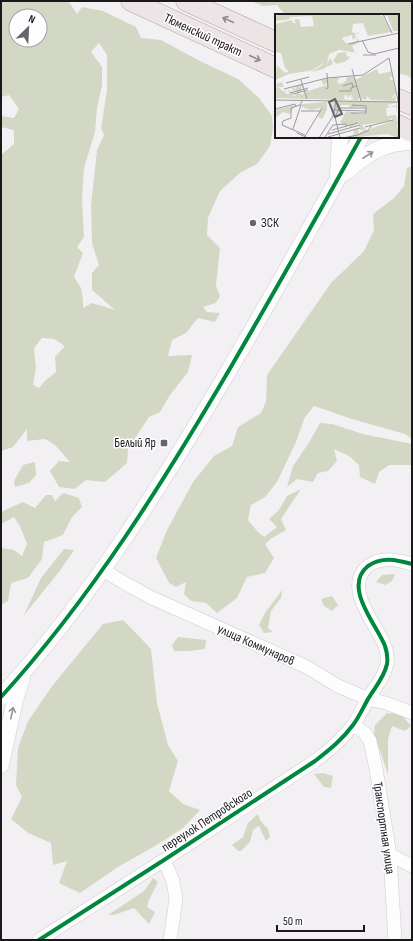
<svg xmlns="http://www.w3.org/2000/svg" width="413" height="941" font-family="'Sofia Sans Condensed',sans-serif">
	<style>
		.forest { fill: #d3d8c5; fill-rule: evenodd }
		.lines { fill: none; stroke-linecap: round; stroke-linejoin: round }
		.minor-casing { stroke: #cfccd0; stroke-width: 14 }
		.tertiary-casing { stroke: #cfccd0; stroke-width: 17 }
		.primary-casing { stroke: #b2a3a4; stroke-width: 21 }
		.minor { stroke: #fdfdfd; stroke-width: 13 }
		.tertiary { stroke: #fdfdfd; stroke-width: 16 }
		.primary { stroke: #ede5e5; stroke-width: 20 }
		.cycleway-casing { stroke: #fefdff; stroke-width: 6 }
		.cycleway { stroke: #00873e; stroke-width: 4 }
		.oneway { stroke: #8e898a }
		.oneway2 { stroke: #979697 }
		.poi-dot { fill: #666467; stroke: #fefdff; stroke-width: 1.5 }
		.labels { text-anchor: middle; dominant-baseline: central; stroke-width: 3; stroke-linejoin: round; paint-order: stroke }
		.street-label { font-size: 13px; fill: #1a181b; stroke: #fefdff }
		.poi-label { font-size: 13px; fill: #1a181b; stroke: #fefdff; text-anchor: start }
		.inset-road { fill: none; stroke: #9c9a9d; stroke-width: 1 }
		.view { fill: #666467; fill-opacity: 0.15; stroke: #666467; stroke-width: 2 }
		.inset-edge { fill: none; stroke: #1a181b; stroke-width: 2 }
	</style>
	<rect width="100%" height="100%" fill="#f3f0f4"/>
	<path class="forest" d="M1,1L69,2L77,14L82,7L103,11L136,27L141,38L161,40L198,60L238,79L259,98L272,116L273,128L270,146L257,164L241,172L220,191L208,218L207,235L220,248L216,286L220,296L216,303L203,307L207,312L220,313L215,322L198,318L186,333L172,340L168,356L192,355L188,372L170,395L160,412L149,417L128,449L127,463L105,482L86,480L75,489L59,487L50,471L59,461L70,462L55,445L45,439L27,441V429L13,447L1,451V155L14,144V130L1,127V116L14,118L19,109L9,95L1,97ZM16,16H40V40H16ZM99,43L107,55V90L101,128L104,135L97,150L91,205L92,243L99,265L92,273V290L115,310L92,303L83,308V300L81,288L74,277L83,253L77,247L84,237L82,197L84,168L95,132L97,108L102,85V67L91,52ZM42,338L54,339L65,346L55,357L56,372L45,381L39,388L33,385L36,368L34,348Z
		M251,1H412V79L408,76L398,73V15H285L277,5L263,6Z
		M412,166V439L405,434L352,419L314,406L305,417L296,442L277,482L265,497L251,505L248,520L258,532L264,537L277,527L269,519L279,510L287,496L301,489L281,519L286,530L272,538L265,544L274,558L265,573L247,577L237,598L217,613L206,603L191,601L184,594L186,582L176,587L169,583L156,558L167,530L193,482L214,456L232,446L238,427L261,413L266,402L267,375L331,283L364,251L374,230L373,214L394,198L404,186L407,168Z
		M320,423L332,424L363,434L412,444V465H389L379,472L375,484L360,477L359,465L349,456L334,449L337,461L328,471L318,473L313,482L297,479L287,487L293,466L310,441Z
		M35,462L36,475L29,483L15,487L14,481L23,465Z
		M63,493L79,498L82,507L72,517L63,535L44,542L42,559L28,578L11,583L8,601L1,605V548L14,550L22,556L27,544L20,526L14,517L1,524V513L5,510L23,502L35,508L46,495H52L55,501Z
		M64,549L74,550L59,572L24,615L41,578Z
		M395,574L392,581L385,585L376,582L382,575Z
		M282,590L281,598L271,611L268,628L273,632L264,633L259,625L265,613Z
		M332,596L338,605L332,611L324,606L321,599Z
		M123,620L137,634L151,649L157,703L168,745L178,761L169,791L183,804L200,810L183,828L155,846L118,867L80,893L59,883L67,861L53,865L51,843L28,833L11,819L22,797L16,785L18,748L28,721L53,685L103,624Z
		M178,637L206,640L205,649L189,651H174L172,645Z
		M387,713L401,714L411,726L405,731L392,726L388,739V774L374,734L375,725Z
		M323,773L333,776L331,788L324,787L314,774Z
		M258,814L260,820L268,829L270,837L266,841L259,826L253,830L250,842L241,851H238L232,845L243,837L248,823Z
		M153,878L158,882L149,900L147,907L155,912L149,924L134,908L114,915H108L144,891Z"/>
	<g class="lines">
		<defs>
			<path id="minor" d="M103,570L121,581L150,597L307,667L338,686L352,692L368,699L386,703L412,713
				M353,725L365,733L370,741L376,769L390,855L395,940
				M390,855L412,866
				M164,860L173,881L176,899L170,940
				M39,940L164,860L315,761C329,750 342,740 353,725C359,717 363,708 368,699C375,687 384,678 387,664C388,658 387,652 385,646C377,625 342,587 368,566C382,556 397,560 412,564"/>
			<path id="tertiary" d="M346,172C366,154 384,142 412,142
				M338,176L340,137
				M1,697C92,597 164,481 232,365C276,289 319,213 361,137
				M1,765L15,700L22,678"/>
			<path id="primary" d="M131,1L276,68
				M186,1L276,42
				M398,99L412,105
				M398,125L412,132"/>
		</defs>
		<use href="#minor" class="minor-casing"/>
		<use href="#tertiary" class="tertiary-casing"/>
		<use href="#primary" class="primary-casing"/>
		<use href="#minor" class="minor"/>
		<use href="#tertiary" class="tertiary"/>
		<use href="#primary" class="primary"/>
		<defs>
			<path id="cycleway" d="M1,697C92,597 164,481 232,365C276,289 319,213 361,137
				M39,940L164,860L315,761C329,750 342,740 353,725C359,717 363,708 368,699C375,687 384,678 387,664C388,658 387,652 385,646C377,625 342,587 368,566C382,556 397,560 412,564"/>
		</defs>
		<use href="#cycleway" class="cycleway-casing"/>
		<use href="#cycleway" class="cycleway"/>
	</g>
	<defs><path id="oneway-shaft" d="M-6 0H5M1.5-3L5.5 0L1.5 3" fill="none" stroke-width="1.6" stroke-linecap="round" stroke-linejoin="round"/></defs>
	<g class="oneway">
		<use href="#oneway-shaft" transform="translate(228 20) rotate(-155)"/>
		<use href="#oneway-shaft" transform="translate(255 58) rotate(25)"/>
	</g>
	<g class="oneway2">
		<use href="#oneway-shaft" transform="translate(368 155) rotate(-33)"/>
		<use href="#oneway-shaft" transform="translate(12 713) rotate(-78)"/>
	</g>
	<g class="poi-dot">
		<circle cx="253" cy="223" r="4"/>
		<rect x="160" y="439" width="8" height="8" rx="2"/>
	</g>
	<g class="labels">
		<g class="street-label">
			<text transform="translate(203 35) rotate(25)">Тюменский тракт</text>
			<text transform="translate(256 645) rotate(24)">улица Коммунаров</text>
			<text transform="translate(207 820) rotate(-33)">переулок Петровского</text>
			<text transform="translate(384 828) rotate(82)">Транспортная улица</text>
		</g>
		<g class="poi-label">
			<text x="261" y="223">ЗСК</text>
			<text x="156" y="443" text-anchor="end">Белый Яр</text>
		</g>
	</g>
	<g transform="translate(275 14)">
		<rect width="124" height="124" fill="#f3f0f4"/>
		<path d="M10,0H100L108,2L116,18L93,22L88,9L78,10L77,18L82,20V17L83,20H80L81,23L78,26L77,21L71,23L72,28L70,22L67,25L72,30L82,27L81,23L85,28L77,32L80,38L84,39L64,36L71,33L54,40L52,51L49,55L36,58L43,54L48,50V49L38,56L14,60L0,66L2,51L10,59L14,57L10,54L6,39L0,38V10L17,6L18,9H21L19,6L24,5L26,13L39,12L37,2L14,3L16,5L0,7V2ZM109,0H124V17H118L112,1L110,3ZM71,38L72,43L74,42L75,43L71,47L62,50L55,45L58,50L51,53L55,44L58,47L63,39ZM102,55L104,60L117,57V62L114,65L118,66L121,79L116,85L121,82L120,87L96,86L92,82L91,86L84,84L83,86H76L79,84L75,83L78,82L75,81L74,84L70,80L69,85L74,86L0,84L2,69L7,68L9,73H3L9,78L12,75L10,79L13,80L15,79L13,77L15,74L14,77L18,78V83L23,78L20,77L18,75L17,78V73L22,76L20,73L22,71H28V74L25,73L27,76L23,79L28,81L29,77L30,80L31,78L45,73L44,72L46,73L52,71L51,69L49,72L46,66L50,65L64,63L62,68L65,70L71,67L72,63H79L80,66ZM62,87L122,88V99L121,93H116L121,91V89L112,91L116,93L111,94L112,102L121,101L122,105L124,102L123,105L120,106L124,107V115L122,108V110L124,124L112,120L71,124L79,120V116L83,115L84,119L89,116H85L84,109L76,113L65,109L71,97L90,100L91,92L75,94L74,91H67L60,96ZM116,104L118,105L115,108L97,114L96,116H91L87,111L114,107ZM52,88V97L51,96L50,100L46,107L47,105L43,103L46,94L36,96L27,93L26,90ZM20,91L15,100L8,98L0,104V96Z" fill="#d3d8c5" fill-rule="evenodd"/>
		<path class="inset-road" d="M108,0L117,19M87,26L93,38L99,40L124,34M73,30L124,19M88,41H101M77,55L86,87M26,66L32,85M11,69L34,63M68,72L77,69L78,73M9,75L52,64L88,61L114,44L123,87M51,75L53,74L52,59M64,77H76V74L81,72M15,79L33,74M18,80L33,76M0,86L124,88M0,95L20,90L21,92M59,96L91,97M26,97H45M76,99H91V92L77,91M60,103L65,124M60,104L64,94H91M7,111L8,107L16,104V94L25,91L27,87M7,111L30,121M90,113L118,106M18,115L26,91M57,116L83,109M22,119L33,124M53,120L85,111M50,123L58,111L71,110V113M53,123L85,114M29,124L47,94M44,124L58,102L61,87M68,124L83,121L94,116L96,112"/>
		<path class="view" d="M60,85L67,100L60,103L54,88Z"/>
		<rect width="124" height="124" class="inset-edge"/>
	</g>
	<rect width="413" height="941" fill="none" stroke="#1a181b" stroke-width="4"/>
	<g transform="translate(28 28) rotate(24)"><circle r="19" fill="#fefdff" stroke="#a3a1a4"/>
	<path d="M0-3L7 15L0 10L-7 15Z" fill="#666467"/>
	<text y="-6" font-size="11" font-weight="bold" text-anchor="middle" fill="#1a181b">N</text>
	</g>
	<path d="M277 925v6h87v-6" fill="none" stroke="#1a181b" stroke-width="2"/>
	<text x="283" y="925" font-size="12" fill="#1a181b" stroke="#fefdff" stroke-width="3" paint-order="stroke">50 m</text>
</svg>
